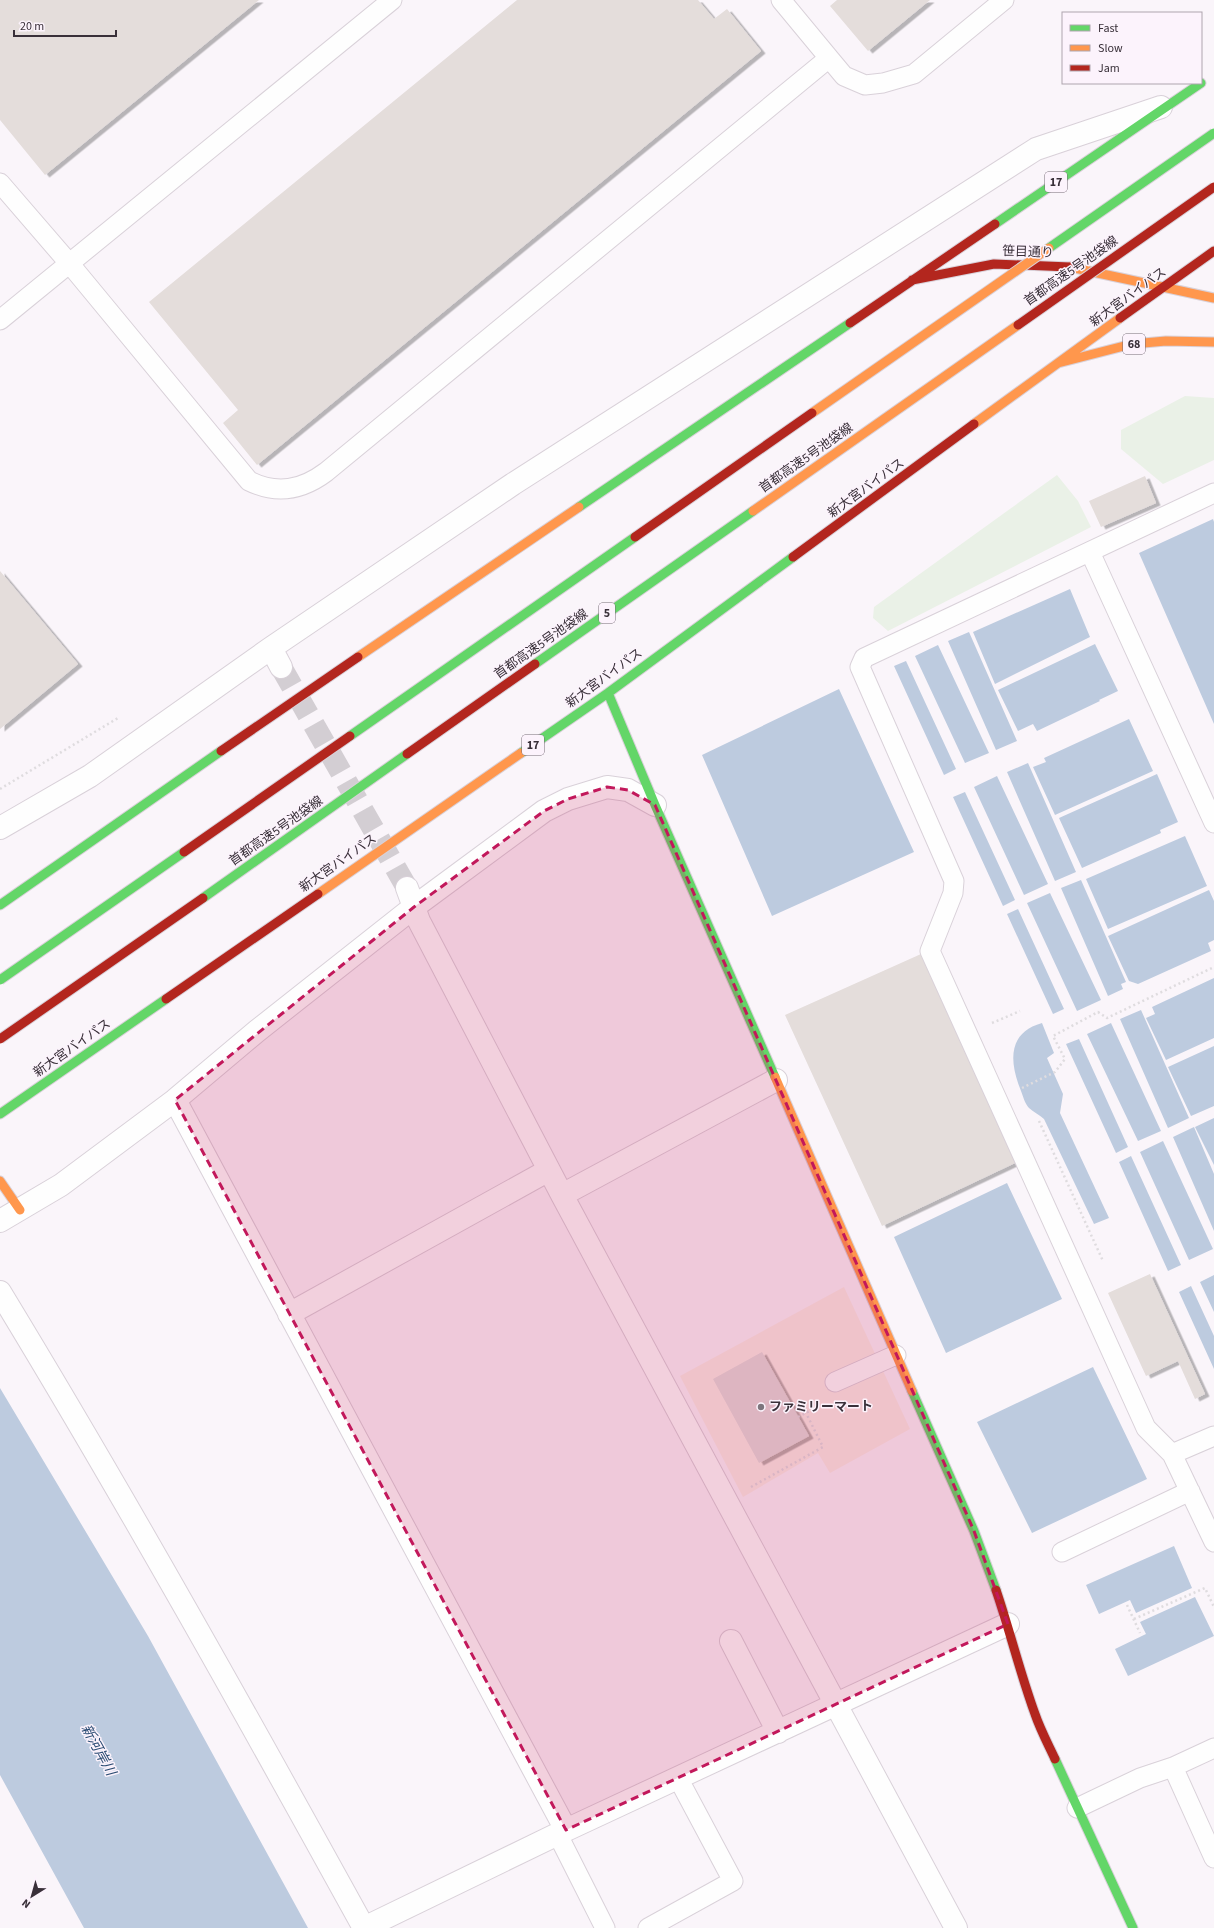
<svg xmlns="http://www.w3.org/2000/svg" width="1214" height="1928" font-family="'Source Sans 3','Noto Sans JP',sans-serif">
	<style>
		.commercial { fill: #fbeee7 }
		.green { fill: #eaf1e7 }
		.water { fill: #bdcbdf }
		.building { fill: #e4dddb; filter: url(#shadow) }
		.lines { fill: none; stroke-linecap: round; stroke-linejoin: round }
		.street-tunnel { stroke: #d3ced3; stroke-width: 22; stroke-dasharray: 22 11; stroke-linecap: butt }
		.lane-casing { stroke: #d9d1d9; stroke-width: 21 }
		.street-casing { stroke: #d9d1d9; stroke-width: 24 }
		.fast-casing { stroke: #d9d1d9; stroke-width: 11 }
		.slow-casing { stroke: #d9d1d9; stroke-width: 11 }
		.jam-casing { stroke: #d9d1d9; stroke-width: 11 }
		.path { stroke: #dfdcdf; stroke-width: 2.5; stroke-dasharray: 2 3; stroke-linecap: butt }
		.lane { stroke: #fefefe; stroke-width: 19 }
		.street { stroke: #fefefe; stroke-width: 22 }
		.fast { stroke: #63d668; stroke-width: 9 }
		.slow { stroke: #ff974d; stroke-width: 9 }
		.jam { stroke: #b3261e; stroke-width: 9 }
		.fast-bridge-casing { stroke: #d9d1d9; stroke-width: 11; stroke-linecap: butt }
		.slow-bridge-casing { stroke: #d9d1d9; stroke-width: 11; stroke-linecap: butt }
		.jam-bridge-casing { stroke: #d9d1d9; stroke-width: 11; stroke-linecap: butt }
		.fast-bridge { stroke: #63d668; stroke-width: 9 }
		.slow-bridge { stroke: #ff974d; stroke-width: 9 }
		.jam-bridge { stroke: #b3261e; stroke-width: 9 }
		.marked { fill: #c2185b; fill-opacity: 0.2; stroke: #c2185b; stroke-width: 3; stroke-dasharray: 8 5; stroke-linejoin: round }
		.poi-dot { fill: #7d757d; stroke: #fcf3fc; stroke-width: 1.5 }
		.labels { text-anchor: middle; dominant-baseline: central; stroke-width: 3; stroke-linejoin: round; paint-order: stroke }
		.shield { fill: #fcf3fc; stroke: #746a74; stroke-width: 1 }
		.shield-label { font-size: 12px; font-weight: bold; fill: #393039 }
		.street-label { font-size: 13px; fill: #393039; stroke: #fcf3fc }
		.poi-label { font-size: 13px; font-weight: bold; fill: #393039; stroke: #fcf3fc; text-anchor: start }
		.water-label { font-size: 14px; font-style: italic; fill: #2b4c73; stroke: #fcf3fc }
	</style>
	<defs>
		<filter id="shadow"><feDropShadow dx="4.5" dy="2.5" stdDeviation="0" flood-color="#0004"/></filter>
	</defs>
	<rect width="100%" height="100%" fill="#faf5fa"/>
	<path class="commercial" d="M844,1287L910,1429L830,1473L818,1453L743,1497L680,1376Z"/>
	<path class="green" d="M1185,396L1214,398V460L1163,484L1121,449V430Z
		M1057,475L1078,501L1091,527L888,631L873,618L874,607Z"/>
	<path class="water" d="M1213,519L1214,522V724L1139,553Z
		M1070,589L1090,637L995,684L973,632Z
		M969,632L1017,741L996,750L948,641Z
		M1095,644L1118,691L1099,700L1100,701L1037,731L1033,724L1018,731L998,690Z
		M938,645L989,753L965,763L915,656Z
		M906,661L956,769L944,775L894,666Z
		M839,689L914,852L772,916L702,755Z
		M1129,719L1153,771L1055,815L1033,767L1046,762L1044,758Z
		M1028,763L1076,872L1055,881L1007,772Z
		M1157,774L1178,822L1160,830L1161,833L1082,868L1059,818Z
		M997,776L1048,884L1024,895L974,787Z
		M965,792L1015,900L1003,906L953,797Z
		M1185,836L1207,886L1108,929L1086,879Z
		M1081,880L1126,982L1121,984L1123,989L1108,996L1061,888Z
		M1209,890L1214,901V940L1208,943L1211,951L1138,984L1129,981L1108,936Z
		M1050,893L1101,1000L1077,1011L1027,903Z
		M1018,909L1064,1009L1053,1014L1007,914Z
		M1214,978V1038L1166,1060L1146,1018L1155,1014L1152,1007Z
		M1141,1010L1189,1118L1168,1128L1120,1019Z
		M1042,1023L1054,1053L1047,1058L1063,1094L1060,1113L1109,1218L1094,1224L1044,1119C1040,1115 1033,1112 1029,1108C1025,1104 1023,1096 1021,1091C1010,1064 1006,1033 1042,1023Z
		M1111,1023L1161,1131L1138,1141L1087,1034Z
		M1079,1039L1128,1147L1116,1153L1066,1044Z
		M1214,1046V1106L1191,1116L1168,1067Z
		M1214,1118V1165L1195,1127Z
		M1194,1127L1214,1174V1231L1173,1137Z
		M1163,1141L1213,1249L1189,1260L1140,1152Z
		M1131,1156L1181,1265L1168,1271L1119,1162Z
		M1007,1183L1062,1299L946,1353L894,1237Z
		M1214,1275V1312L1200,1282Z
		M1191,1286L1214,1336V1369L1179,1292Z
		M1093,1367L1147,1479L1032,1533L977,1422Z
		M0,1388L148,1636L308,1928H84L0,1775Z
		M1174,1546L1192,1588L1136,1613L1130,1600L1099,1614L1086,1585Z
		M1195,1597L1214,1636L1128,1676L1115,1649L1146,1634L1140,1622Z"/>
	<path class="building" d="M0,0H259L45,175L0,120Z
		M517,0H698L714,19L727,9L761,51L257,465L223,423L238,410L149,302Z
		M837,0H930L868,51L830,6Z
		M1145,476L1156,503L1101,527L1089,501Z
		M0,571L78,664L0,729Z
		M921,954L1015,1163L882,1226L785,1015Z
		M1150,1274L1205,1394L1195,1399L1178,1361L1146,1376L1108,1293Z
		M762,1352L809,1436L759,1463L713,1379Z"/>
	<g class="lines">
		<path class="street-tunnel" d="M281,667L407,888"/>
		<defs>
			<path id="lane" d="M781,0L829,58
				M0,183L69,263L249,481C277,495 302,490 326,472L829,58L844,76L865,85L883,83L914,74L1004,0
				M0,320L392,0
				M1214,493L864,658L860,667L954,881L953,893L930,951L1146,1428L1172,1454L1214,1542
				M1090,552L1214,823
				M835,1382L896,1355
				M1172,1454L1214,1436
				M1062,1552L1190,1491
				M1214,1748L1173,1767L1214,1858
				M1077,1808L1140,1778L1173,1767
				M558,1835L605,1928
				M648,1928L733,1881L678,1778"/>
			<path id="street" d="M271,648L281,667
				M0,828L90,776L271,648L513,484L1036,149L1161,107
				M407,888L419,921L562,1195L956,1928
				M175,1100L566,1830
				M562,1195L776,1080
				M0,1221L61,1185L175,1100L257,1031L414,907L544,811L568,799L607,787L628,790L655,805
				M0,1292C127,1501 246,1714 364,1928
				M289,1314L549,1170
				M731,1641L778,1732
				M364,1928L566,1830L1008,1624"/>
			<path id="fast" d="M995,224L1201,83
				M579,507L850,323
				M608,693L655,805L775,1077
				M521,753L608,693L793,557
				M0,905L221,751
				M0,1114L166,999
				M912,1391L974,1531L996,1590
				M1055,1759L1133,1928"/>
			<path id="slow" d="M1070,267L1214,298
				M1058,363L1132,344L1166,341L1214,342
				M974,424L1120,318
				M358,657L579,507
				M318,894L521,753
				M775,1077L912,1391
				M0,1181L20,1210"/>
			<path id="jam" d="M912,280L994,264L1070,267
				M1120,318L1214,251
				M850,323L995,224
				M793,557L974,424
				M221,751L358,657
				M166,999L318,894
				M996,1590C1010,1631 1020,1673 1035,1714C1040,1729 1048,1744 1055,1759"/>
		</defs>
		<use href="#lane" class="lane-casing"/>
		<use href="#street" class="street-casing"/>
		<use href="#fast" class="fast-casing"/>
		<use href="#slow" class="slow-casing"/>
		<use href="#jam" class="jam-casing"/>
		<path class="path" d="M0,789L118,718
			M992,1023L1020,1011
			M1022,1088L1055,1072L1065,1059L1053,1036L1098,1012L1107,1018L1214,967
			M1039,1121L1103,1261
			M798,1417L821,1405
			M751,1487L823,1447L806,1413
			M1127,1605L1140,1633
			M1134,1619L1205,1588L1214,1607"/>
		<use href="#lane" class="lane"/>
		<use href="#street" class="street"/>
		<use href="#fast" class="fast"/>
		<use href="#slow" class="slow"/>
		<use href="#jam" class="jam"/>
		<defs>
			<path id="fast-bridge" d="M1049,248L1214,133
				M535,664L753,511
				M350,736L635,537
				M203,898L407,754
				M0,980L184,852"/>
			<path id="slow-bridge" d="M812,413L1049,248
				M753,511L1018,325"/>
			<path id="jam-bridge" d="M1018,325L1214,187
				M635,537L812,413
				M407,754L535,664
				M184,852L350,736
				M0,1039L203,898"/>
		</defs>
		<use href="#fast-bridge" class="fast-bridge-casing"/>
		<use href="#slow-bridge" class="slow-bridge-casing"/>
		<use href="#jam-bridge" class="jam-bridge-casing"/>
		<use href="#fast-bridge" class="fast-bridge"/>
		<use href="#slow-bridge" class="slow-bridge"/>
		<use href="#jam-bridge" class="jam-bridge"/>
	</g>
	<path class="marked" d="M607,787L628,790L655,805L974,1531L1008,1624L566,1830L175,1100L414,907L544,811L568,799Z"/>
	<circle class="poi-dot" cx="761" cy="1407" r="4"/>
	<g class="labels">
		<g class="shield">
			<rect x="1045" y="172" width="22" height="20" rx="3"/>
			<rect x="1123" y="334" width="22" height="20" rx="3"/>
			<rect x="599" y="603" width="16" height="20" rx="3"/>
			<rect x="522" y="735" width="22" height="20" rx="3"/>
		</g>
		<g class="shield-label">
			<text x="1056" y="182">17</text>
			<text x="1134" y="344">68</text>
			<text x="607" y="613">5</text>
			<text x="533" y="745">17</text>
		</g>
		<g class="street-label">
			<text transform="translate(1028 252) rotate(2)">笹目通り</text>
			<text transform="translate(1071 271) rotate(-35)">首都高速5号池袋線</text>
			<text transform="translate(1128 297) rotate(-36)">新大宮バイパス</text>
			<text transform="translate(806 458) rotate(-35)">首都高速5号池袋線</text>
			<text transform="translate(866 488) rotate(-36)">新大宮バイパス</text>
			<text transform="translate(541 644) rotate(-35)">首都高速5号池袋線</text>
			<text transform="translate(604 678) rotate(-36)">新大宮バイパス</text>
			<text transform="translate(276 831) rotate(-35)">首都高速5号池袋線</text>
			<text transform="translate(338 863) rotate(-35)">新大宮バイパス</text>
			<text transform="translate(72 1048) rotate(-35)">新大宮バイパス</text>
		</g>
		<g class="poi-label">
			<text x="769" y="1407">ファミリーマート</text>
		</g>
		<g class="water-label">
			<text transform="translate(98 1750) rotate(61)">新河岸川</text>
		</g>
	</g>
	<rect x="1062" y="12" width="140" height="72" fill="#fcf3fc" stroke="#aea5ae"/>
	<rect x="1070" y="25" width="20" height="6" fill="#63d668" stroke="#aea5ae"/>
	<text x="1098" y="32" font-size="12" fill="#393039">Fast</text>
	<rect x="1070" y="45" width="20" height="6" fill="#ff974d" stroke="#aea5ae"/>
	<text x="1098" y="52" font-size="12" fill="#393039">Slow</text>
	<rect x="1070" y="65" width="20" height="6" fill="#b3261e" stroke="#aea5ae"/>
	<text x="1098" y="72" font-size="12" fill="#393039">Jam</text>
	<g transform="translate(32 1896) rotate(217)" stroke="#fcf3fc" stroke-width="3" paint-order="stroke">
	<path d="M0-3L7 15L0 10L-7 15Z" fill="#393039"/>
	<text y="-6" font-size="11" font-weight="bold" text-anchor="middle" fill="#393039">N</text>
	</g>
	<path d="M14 30v6h102v-6" fill="none" stroke="#393039" stroke-width="2"/>
	<text x="20" y="30" font-size="12" fill="#393039" stroke="#fcf3fc" stroke-width="3" paint-order="stroke">20 m</text>
</svg>
